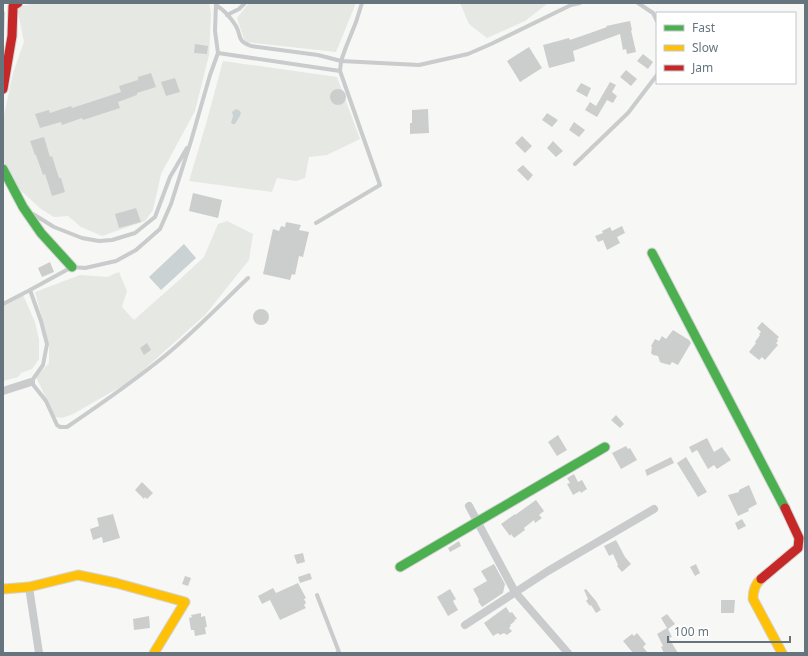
<svg xmlns="http://www.w3.org/2000/svg" width="808" height="656" font-family="'Noto Sans',sans-serif">
	<style>
		.green { fill: #e6e8e4 }
		.water { fill: #cad2d4 }
		.building { fill: #cccece }
		.lines { fill: none; stroke-linecap: round; stroke-linejoin: round }
		.fast-casing { stroke: #d3d4d4; stroke-width: 11 }
		.slow-casing { stroke: #d3d4d4; stroke-width: 11 }
		.jam-casing { stroke: #d3d4d4; stroke-width: 11 }
		.lane { stroke: #c9cbcc; stroke-width: 4 }
		.street { stroke: #c9cbcc; stroke-width: 8 }
		.fast { stroke: #4caf50; stroke-width: 9 }
		.slow { stroke: #ffc107; stroke-width: 9 }
		.jam { stroke: #c62828; stroke-width: 9 }
	</style>
	<rect width="100%" height="100%" fill="#f7f7f6"/>
	<path class="green" d="M36,3H209L211,13L209,55L195,111L161,174L153,210L145,221L102,236L81,227L68,216L54,217L41,209L19,189L6,168L3,159V120L13,73L24,42L17,7Z
		M249,3H356L336,52L245,42L237,18Z
		M460,3H548L525,21L487,38L469,24Z
		M223,61L337,77L360,139L327,155L309,157L305,178L296,181L277,178L272,192L189,181L206,124Z
		M227,221L253,234L249,260L205,315L131,381L73,414L62,418L55,417L36,377L49,363V344L35,292L80,275L107,277L119,272L127,291L122,307L134,320L178,281L204,257L218,224Z
		M23,295L35,322L39,340V359L32,369L21,373L18,377L3,381V304Z"/>
	<path class="water" d="M236,109L240,111L241,113C240,117 237,120 235,124H233L231,123L233,116L232,112Z
		M184,244L196,258L161,290L149,277Z"/>
	<path class="building" d="M3,11L5,12L4,37H3Z
		M630,21L632,30H631L636,52L627,54L626,49L623,50L620,34L573,51L575,61L549,68L543,45L569,38L570,40L593,32L607,27L606,26Z
		M195,44L208,46L207,54L194,53Z
		M529,47L542,68L520,82L507,61Z
		M643,54L653,62L648,69L637,61Z
		M626,70L637,79L631,86L620,77Z
		M151,73L156,87L137,93V95L118,102L120,108L83,120L82,118L62,125L61,122L40,128L35,114L49,110L50,113L71,106L72,108L121,92L119,86L138,80V77Z
		M175,78L180,92L166,96L161,82Z
		M610,82L616,85L612,92L617,96L613,103L607,100L597,117L585,110L590,102L596,106Z
		M581,83L591,88L587,97L576,91Z
		M330 97a8 8 0 1 1 16 0a8 8 0 1 1-16 0Z
		M428,109L429,133L410,134V123H412V110Z
		M547,113L558,120L552,127L542,120Z
		M574,122L585,130L579,137L569,130Z
		M522,136L532,146L525,153L515,143Z
		M44,137L50,157L52,156L59,178H61L65,192L52,196L45,174L43,175L36,155H35L30,141Z
		M553,141L563,151L556,157L547,148Z
		M523,165L533,175L528,181L517,170Z
		M193,193L222,200L218,218L189,211Z
		M136,208L141,222L119,228L115,214Z
		M286,222L301,225L299,230L309,232L303,257L299,256L295,275L292,274L290,280L263,274L273,229L279,231L281,226L285,227Z
		M622,226L625,233L617,237L620,243L607,250L603,240L598,242L595,236L603,233L602,231L610,227L612,231Z
		M50,262L54,272L42,277L38,268Z
		M253 317a8 8 0 1 1 16 0a8 8 0 1 1-16 0Z
		M762,322L779,337L777,339L778,341L776,343L778,345L765,360L762,357L759,360L749,352L756,343L755,342L760,335L759,334L761,332L757,328Z
		M673,330L689,340L691,343L678,365L672,362L670,365L662,363L660,362L658,356L653,355L651,353L652,347L651,346L655,339L659,341L662,336L666,339Z
		M147,343L151,350L144,355L140,348Z
		M616,415L624,424L620,428L611,420Z
		M558,435L567,450L557,456L548,442Z
		M707,438L714,452L722,447L731,460L717,469L714,465L708,469L697,450L692,453L689,447Z
		M626,446L628,449L630,448L637,460L621,469L612,453Z
		M671,457L674,463L647,476L645,470Z
		M686,457L707,492L698,497L677,463Z
		M574,474L578,482L582,480L587,489L581,493L580,491L573,495L567,484L570,483L567,478Z
		M142,482L153,493L147,499L145,497L144,499L135,490Z
		M749,485L757,504L748,509L749,511L738,516L728,495L739,492V490Z
		M536,500L544,511L539,515L542,518L535,523L534,520L524,528L525,530L514,538L511,534L510,536L501,524L515,514V515Z
		M113,514L120,538L103,543L102,537L93,540L90,529L99,526L97,518Z
		M742,519L746,526L738,530L735,523Z
		M616,540L625,557L631,564L622,572L617,566L618,565L613,554L609,556L604,546Z
		M459,541L461,546L450,552L448,548Z
		M303,553L305,562L297,564L294,555Z
		M494,564L505,584L503,593L482,607L478,601L479,600L473,589L487,581L481,571Z
		M696,564L700,573L695,576L690,567Z
		M310,573L312,579L300,583L298,577Z
		M185,576L191,578L188,586L182,584Z
		M298,583L306,598L304,599L306,603L304,605L306,608L280,620L270,600L262,604L258,596L273,588L276,593Z
		M450,589L456,599L453,601L458,610L448,616L437,597Z
		M586,589L596,601L601,610L596,613L591,605L590,606L586,601L588,599L584,590Z
		M721,600H735L734,613H721Z
		M506,607L510,613L512,612L517,619L514,620L515,621L510,625L511,626L509,628L512,631L507,635L504,633L500,635L498,633L493,636L484,623Z
		M201,613V617L205,616L207,627H205L206,634L195,636L194,630H191L189,618L192,617L191,615Z
		M667,614L675,624L668,629L672,637L669,638L678,653H664L661,647L663,646L657,634L667,628L661,618Z
		M149,616L150,628L134,630L133,619Z
		M637,633L646,644L643,647L648,653H633L623,641L632,634L634,636Z"/>
	<g class="lines">
		<defs>
			<path id="fast" d="M3,169L23,207L41,233L72,267
				M652,253L785,508
				M400,567L605,447"/>
			<path id="slow" d="M761,579C755,584 753,591 753,599L782,653
				M3,589L29,587L78,575L116,583L185,602L154,653"/>
			<path id="jam" d="M3,89L12,36L13,6L18,3
				M761,579L798,548L799,538L785,508"/>
		</defs>
		<use href="#fast" class="fast-casing"/>
		<use href="#slow" class="slow-casing"/>
		<use href="#jam" class="jam-casing"/>
		<path class="lane" d="M638,3L653,13L657,21
			M216,5C224,10 231,18 236,26C242,37 236,40 251,46L318,55L341,61L346,47L356,22L362,3
			M227,15L239,9L245,3
			M218,53L340,71L380,185L316,223
			M340,71L341,61L419,65L468,54L491,44L571,5L580,3
			M575,164L628,113L657,75
			M33,214L54,227L82,238L99,241L112,240L135,233L155,217L170,177L187,148
			M30,290L41,321L47,344L43,365L31,382L46,401L57,425L60,427H67C101,404 134,381 166,355C195,331 221,304 248,278
			M3,304L30,290L72,267L85,268L116,261L136,250L160,229L171,204L191,141L210,75L218,53L215,31L216,3
			M317,595L339,652L337,653"/>
		<path class="street" d="M3,391L31,382
			M469,506L515,592L568,653
			M29,587L39,653
			M465,625L548,571L654,509"/>
		<use href="#fast" class="fast"/>
		<use href="#slow" class="slow"/>
		<use href="#jam" class="jam"/>
	</g>
	<rect width="808" height="656" fill="none" stroke="#66757d" stroke-width="8"/>
	<rect x="656" y="12" width="140" height="72" fill="#ffffff" stroke="#c2c8cb"/>
	<rect x="664" y="25" width="20" height="6" fill="#4caf50" stroke="#c2c8cb"/>
	<text x="692" y="32" font-size="12" fill="#66757d">Fast</text>
	<rect x="664" y="45" width="20" height="6" fill="#ffc107" stroke="#c2c8cb"/>
	<text x="692" y="52" font-size="12" fill="#66757d">Slow</text>
	<rect x="664" y="65" width="20" height="6" fill="#c62828" stroke="#c2c8cb"/>
	<text x="692" y="72" font-size="12" fill="#66757d">Jam</text>
	<path d="M668 636v6h122v-6" fill="none" stroke="#66757d" stroke-width="2"/>
	<text x="674" y="636" font-size="12" fill="#66757d" stroke="#ffffff" stroke-width="3" paint-order="stroke">100 m</text>
</svg>
